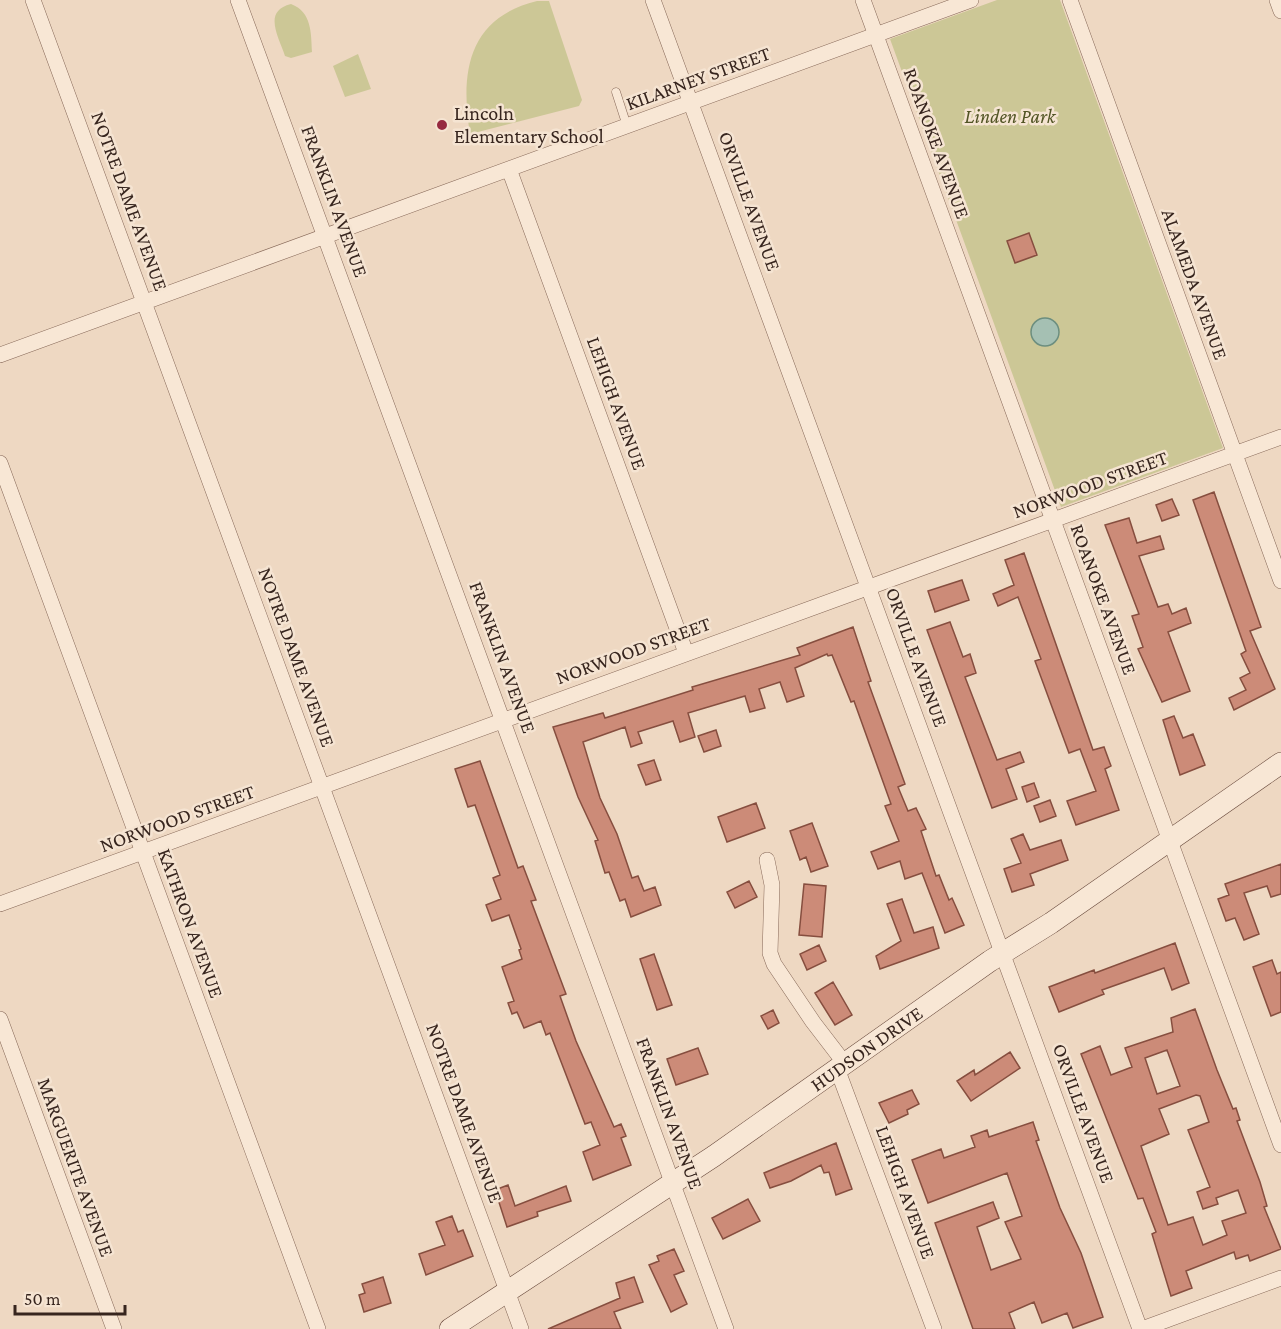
<svg xmlns="http://www.w3.org/2000/svg" width="1281" height="1329" font-family="'Crimson Pro',serif">
	<style>
		.green { fill: #ccc796 }
		.water { fill: #a5c0b3; stroke: #6c8e7f; stroke-width: 1.5 }
		.building { fill: #cc8b78; stroke: #864e3f; stroke-width: 1.5; fill-rule: evenodd }
		.lines { fill: none; stroke-linecap: round; stroke-linejoin: round }
		.lane-casing { stroke: #876959; stroke-width: 9 }
		.street-casing { stroke: #876959; stroke-width: 16 }
		.secondary-casing { stroke: #694a3d; stroke-width: 22 }
		.lane { stroke: #f8e7d5; stroke-width: 8 }
		.street { stroke: #f8e7d5; stroke-width: 15 }
		.secondary { stroke: #f8e7d5; stroke-width: 21 }
		.poi-dot { fill: #962a40; stroke: #f5e4d2; stroke-width: 2 }
		.labels { text-anchor: middle; dominant-baseline: central; stroke-width: 5; stroke-linejoin: round; paint-order: stroke }
		.street-label { font-size: 20px; fill: #37251e; stroke: #f5e4d2 }
		.poi-label { font-size: 20px; fill: #37251e; stroke: #f5e4d2; text-anchor: start }
		.park-label { font-size: 20px; font-style: italic; fill: #515424; stroke: #f5e4d2 }
	</style>
	<rect width="100%" height="100%" fill="#eed8c2"/>
	<path class="green" d="M997,0H1060L1223,448L1061,507L890,39Z
		M537,1H549L582,100L579,106L470,134C460,72 468,18 537,1Z
		M291,4C312,12 311,33 312,52L291,58L285,56C279,37 262,11 291,4Z
		M358,54L371,89L345,97L333,66Z"/>
	<path class="water" d="M1031 332a14 14 0 1 1 28 0a14 14 0 1 1-28 0Z"/>
	<path class="building" d="M1029,233L1037,255L1015,263L1007,241Z
		M1214,492L1261,627L1250,631L1275,689L1234,710L1229,698L1246,690L1240,678L1250,673L1241,654L1246,651L1193,500Z
		M1172,499L1179,515L1162,521L1156,505Z
		M1129,518L1137,543L1160,536L1164,549L1139,556L1158,607L1168,604L1172,614L1186,608L1191,623L1168,632L1190,691L1162,702L1138,649L1143,647L1132,616L1139,614L1105,525Z
		M1024,553L1093,750L1104,747L1111,766L1105,769L1119,810L1076,825L1067,801L1096,791L1080,749L1069,753L1035,661L1041,659L1018,597L998,606L993,594L1014,585L1005,560Z
		M962,580L969,600L935,612L928,591Z
		M950,622L963,657L970,654L976,673L965,677L997,760L1020,752L1024,762L1006,769L1017,799L992,808L927,630Z
		M853,627L871,681L868,682L905,784L898,787L908,811L916,808L926,829L921,831L936,876L939,875L949,900L952,898L964,925L945,933L922,873L905,879L900,861L878,869L871,852L899,841L885,806L891,804L854,701L851,702L832,655L828,656L827,654L795,668L804,696L787,702L780,682L759,689L765,708L750,712L745,696L688,713L695,737L680,742L673,721L638,732L642,743L631,747L625,727L583,742L600,798L617,834L632,878L638,876L644,891L655,887L661,905L631,917L625,899L620,901L609,872L605,873L595,841L598,840L578,797L553,727L603,713L605,718L693,690L692,687L800,655L797,648Z
		M1174,716L1183,738L1193,734L1205,765L1180,775L1163,720Z
		M716,730L721,746L704,752L698,736Z
		M654,760L661,780L646,785L638,765Z
		M480,761L518,868L523,866L536,900L531,901L566,994L560,996L576,1041L614,1127L621,1124L626,1136L621,1138L631,1165L593,1180L583,1152L600,1145L591,1122L585,1124L550,1033L546,1035L541,1021L524,1028L517,1012L512,1014L508,1003L514,1001L502,967L522,959L519,950L521,949L509,915L492,921L486,905L501,899L493,878L500,875L475,805L468,807L455,769Z
		M1034,783L1039,797L1027,802L1022,787Z
		M1050,800L1056,816L1040,822L1034,806Z
		M756,803L765,828L727,842L718,817Z
		M812,823L828,866L811,872L806,857L800,860L790,831Z
		M1023,834L1030,850L1061,840L1068,860L1030,874L1034,885L1012,892L1004,869L1021,863L1011,839Z
		M1281,864V894L1271,897L1267,886L1244,893L1259,934L1244,940L1235,918L1226,921L1218,899L1229,895L1225,884Z
		M749,881L757,897L735,908L727,892Z
		M804,884L826,886L822,937L799,935Z
		M902,899L914,933L933,927L939,948L880,969L876,956L901,941L887,904Z
		M1175,943L1189,983L1172,990L1164,968L1102,990L1104,994L1059,1012L1049,987L1094,970L1095,973Z
		M819,945L826,961L807,970L800,954Z
		M654,954L672,1005L657,1010L640,959Z
		M1272,960L1277,974L1281,972V1012L1271,1016L1253,967Z
		M833,982L852,1015L835,1025L815,993Z
		M1195,1009L1217,1070L1233,1109L1236,1108L1240,1120L1237,1121L1260,1182L1267,1206L1264,1207L1281,1249L1250,1261L1248,1255L1236,1259L1234,1252L1186,1271L1192,1288L1171,1296L1152,1234L1156,1232L1143,1198L1138,1199L1081,1054L1100,1046L1111,1075L1132,1067L1125,1048L1173,1032L1171,1018ZM1167,1050L1180,1086L1157,1094L1145,1058ZM1196,1095L1200,1096L1209,1122L1188,1130L1210,1187L1197,1192L1203,1209L1218,1204L1216,1198L1238,1190L1246,1213L1222,1221L1227,1235L1203,1245L1193,1217L1168,1225L1141,1146L1169,1134L1159,1109Z
		M773,1010L779,1023L768,1029L761,1016Z
		M698,1048L708,1074L676,1085L667,1059Z
		M1010,1052L1020,1068L971,1101L957,1081L974,1070L975,1075Z
		M912,1090L919,1104L907,1110L908,1114L889,1123L879,1103Z
		M1033,1122L1039,1140L1036,1141L1060,1208L1081,1253L1103,1317L1073,1328L1067,1313L1042,1323L1034,1302L1009,1313L1015,1329H973L935,1223L993,1202L999,1218L977,1227L991,1270L1021,1259L1005,1222L1022,1216L1008,1176L1007,1173L928,1203L912,1160L941,1149L944,1158L975,1147L971,1136L987,1130L989,1137Z
		M836,1143L852,1189L836,1195L829,1172L824,1173L821,1165L791,1181L770,1188L764,1173Z
		M508,1185L515,1206L566,1186L571,1201L537,1212L538,1216L507,1227L495,1190Z
		M748,1199L760,1221L723,1239L712,1218Z
		M452,1216L458,1232L463,1230L473,1256L426,1275L419,1254L445,1245L436,1222Z
		M674,1249L684,1271L674,1275L687,1304L671,1312L649,1265L659,1261L657,1256Z
		M383,1277L391,1303L364,1312L359,1295L365,1293L362,1284Z
		M634,1277L643,1302L614,1312L621,1329H548L620,1298L616,1283Z"/>
	<g class="lines">
		<defs>
			<path id="lane" d="M616,92L627,126"/>
			<path id="street" d="M33,0L521,1329
				M238,0L726,1329
				M653,0L1140,1329
				M863,0L1281,1145
				M1070,0L1281,581
				M1277,0L1281,11
				M509,169L686,653
				M0,355L971,0
				M0,463L318,1329
				M767,860L772,885L770,953L774,964L813,1022L846,1065
				M0,904L1281,437
				M0,1019L114,1329
				M838,1071L934,1329
				M1142,1329L1281,1278"/>
			<g id="secondary">
				<path id="s1" d="M450,1329L714,1156L990,961L1051,923L1281,763"/>
			</g>
		</defs>
		<use href="#lane" class="lane-casing"/>
		<use href="#street" class="street-casing"/>
		<use href="#secondary" class="secondary-casing"/>
		<use href="#lane" class="lane"/>
		<use href="#street" class="street"/>
		<use href="#secondary" class="secondary"/>
	</g>
	<circle class="poi-dot" cx="442" cy="125" r="6"/>
	<g class="labels">
		<g class="street-label">
			<text transform="translate(698 78) rotate(-20)">KILARNEY STREET</text>
			<text transform="translate(937 143) rotate(70)">ROANOKE AVENUE</text>
			<text transform="translate(130 201) rotate(70)">NOTRE DAME AVENUE</text>
			<text transform="translate(335 201) rotate(70)">FRANKLIN AVENUE</text>
			<text transform="translate(750 201) rotate(70)">ORVILLE AVENUE</text>
			<text transform="translate(1195 284) rotate(70)">ALAMEDA AVENUE</text>
			<text transform="translate(617 403) rotate(70)">LEHIGH AVENUE</text>
			<text transform="translate(1090 484) rotate(-20)">NORWOOD STREET</text>
			<text transform="translate(1104 599) rotate(70)">ROANOKE AVENUE</text>
			<text transform="translate(633 650) rotate(-20)">NORWOOD STREET</text>
			<text transform="translate(297 657) rotate(70)">NOTRE DAME AVENUE</text>
			<text transform="translate(503 657) rotate(70)">FRANKLIN AVENUE</text>
			<text transform="translate(917 657) rotate(70)">ORVILLE AVENUE</text>
			<text transform="translate(177 818) rotate(-20)">NORWOOD STREET</text>
			<text transform="translate(191 923) rotate(70)">KATHRON AVENUE</text>
			<text stroke="none"><textPath href="#s1" startOffset="502">HUDSON DRIVE</textPath></text>
			<text transform="translate(465 1113) rotate(70)">NOTRE DAME AVENUE</text>
			<text transform="translate(670 1113) rotate(70)">FRANKLIN AVENUE</text>
			<text transform="translate(1084 1113) rotate(70)">ORVILLE AVENUE</text>
			<text transform="translate(76 1167) rotate(70)">MARGUERITE AVENUE</text>
			<text transform="translate(906 1192) rotate(70)">LEHIGH AVENUE</text>
		</g>
		<g class="poi-label">
			<text x="454" y="113">Lincoln<tspan x="454" dy="23">Elementary School</tspan></text>
		</g>
		<g class="park-label">
			<text x="1010" y="116">Linden Park</text>
		</g>
	</g>
	<path d="M15 1305v9h110v-9" fill="none" stroke="#37251e" stroke-width="3"/>
	<text x="24" y="1305" font-size="18" fill="#37251e" stroke="#f5e4d2" stroke-width="4.5" paint-order="stroke">50 m</text>
</svg>
